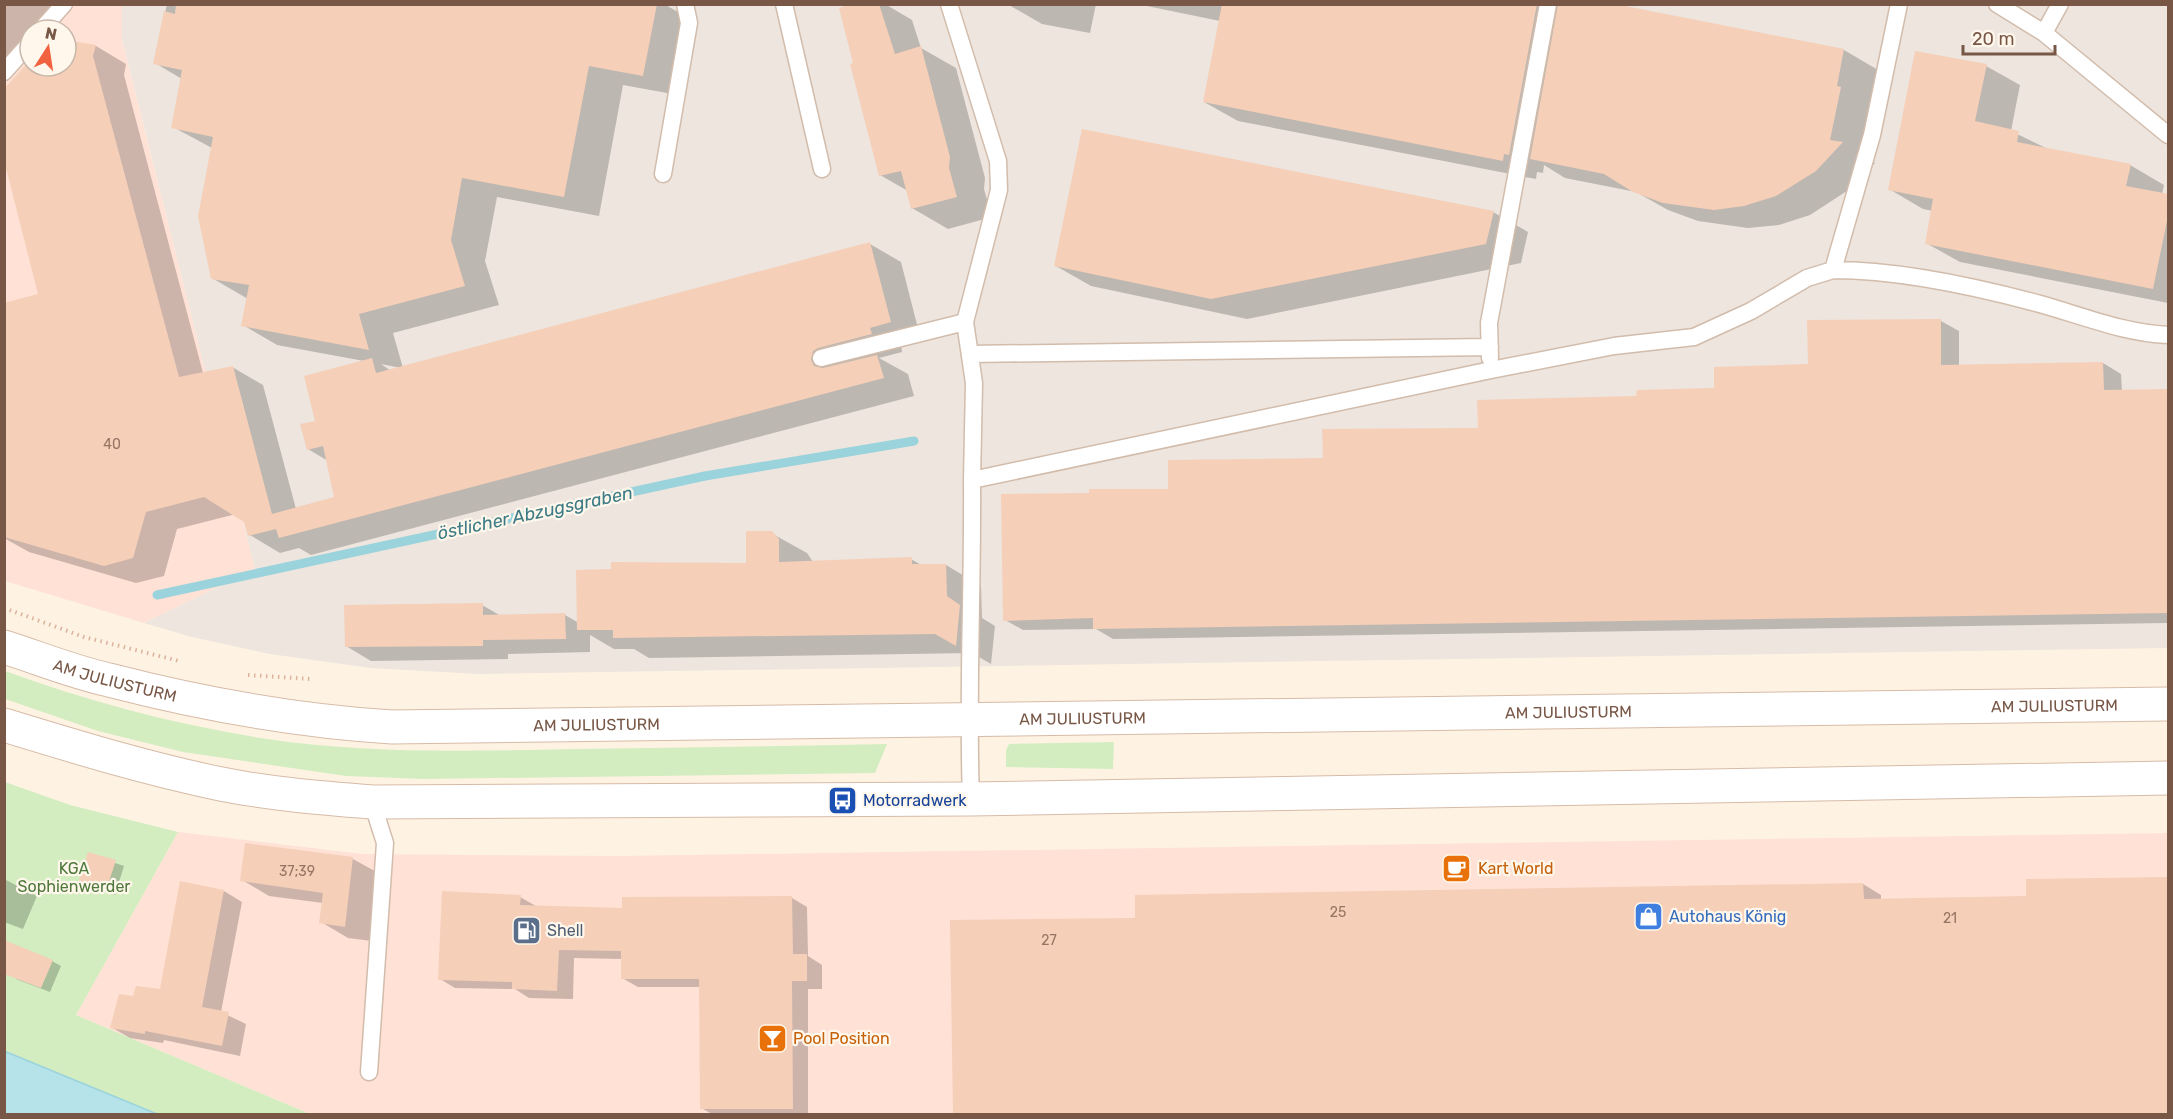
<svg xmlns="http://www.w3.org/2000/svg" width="2173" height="1119" font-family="Rubik,sans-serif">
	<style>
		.commercial { fill: #ffe1d6; fill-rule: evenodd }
		.industrial { fill: #ede5de }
		.green { fill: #d3edc0 }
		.water { fill: #b6e3e9; stroke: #9bd3dc; stroke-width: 1.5 }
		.shadow { fill: #0003; fill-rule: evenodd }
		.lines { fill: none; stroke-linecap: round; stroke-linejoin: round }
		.stream { stroke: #9bd3dc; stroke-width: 9 }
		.building { fill: #f5cfb8 }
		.service-casing { stroke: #d2bcab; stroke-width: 19 }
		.secondary-casing { stroke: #d6bba8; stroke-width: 35 }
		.path { stroke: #dbb29b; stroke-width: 4; stroke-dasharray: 1.5 4.5; stroke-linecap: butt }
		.service { stroke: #fff; stroke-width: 16 }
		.secondary { stroke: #fff; stroke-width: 33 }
		.labels { text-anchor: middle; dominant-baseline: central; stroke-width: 4.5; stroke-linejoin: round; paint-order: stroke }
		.number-label { font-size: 14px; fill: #977563 }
		.street-label { font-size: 16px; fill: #785747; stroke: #fff7eb }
		.transit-label { font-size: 16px; fill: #164399; stroke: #fff7eb; text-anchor: start }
		.park-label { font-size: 16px; fill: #4f793c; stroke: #fff7eb }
		.food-label { font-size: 16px; fill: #c56008; stroke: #fff7eb; text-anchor: start }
		.shop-label { font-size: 16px; fill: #366cbe; stroke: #fff7eb; text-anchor: start }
		.service-label { font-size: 16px; fill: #4e5e75; stroke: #fff7eb; text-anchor: start }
		.water-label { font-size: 18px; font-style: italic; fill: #3c7b86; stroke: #fff7eb }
	</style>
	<rect width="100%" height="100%" fill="#fef3e3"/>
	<path class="commercial" d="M5,5H122V40L255,569L144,623L5,581ZM30,30H66V66H30Z
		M178,832L362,854L621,856L2168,833V1114H310L76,1015Z"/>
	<path class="industrial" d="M122,4L2168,5V648L479,674L371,668L270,654L192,637L144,623L255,569L122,39Z"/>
	<path class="green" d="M5,671C90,702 177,725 267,739C369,754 472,751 574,749C678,748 782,746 887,744L875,773L424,779L346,776L183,752L98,731L5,699Z
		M1114,742L1113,769L1006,767V750L1009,744Z
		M5,782L70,805L178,832L76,1015L310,1114H157L5,1051Z"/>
	<path class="water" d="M4,1051L157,1114H5Z"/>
	<path class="shadow" d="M4,4H59L36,30H30V36L4,64Z
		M167,4H664L692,20L678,95L623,85L599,216L497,197L485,261L499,305L393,333L403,368L870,244L901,262L921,340L901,345L902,352L879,358L908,374L914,396L311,555L299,548L280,553L250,535L246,521L236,514L177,529L164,576L136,583L29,552L4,538V304L40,295L4,154L30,63V66H66V41L96,46L126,64L124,75L203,373L232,367L263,385L296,509L336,498L328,461L308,449L317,422L364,361L277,345L243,325L248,299L212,278V148L173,127L182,79L155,63ZM381,364L401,368L391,371Z
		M857,4H885L912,20L921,48L956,68L985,178L984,189L992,217L948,229L912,208L908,191L880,175L855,64Z
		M1096,4L1090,33L1042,24L1009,5Z
		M1137,4H1608L1844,50L1878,70L1864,156L1875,163L1850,189L1810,215L1779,225L1748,228L1698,221L1668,210L1636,192L1565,178L1544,165L1543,173L1537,172L1536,179L1238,121L1204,102L1220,21Z
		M1986,66L2020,85L2011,131L2048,149L2130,165L2164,185L2162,194L2168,195V303L1960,262L1926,243L1933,211L1923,209L1889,189Z
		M1493,212L1528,232L1521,263L1247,319L1091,286L1056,266Z
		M1941,321L1959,331V366L2103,363L2121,374L2122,392L2168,391V623L1113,639L1096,629L1023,630L1005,620L1170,491L1638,397L1715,390L1809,366Z
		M771,533L807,553L813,562L911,559L923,566L946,565L981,586L982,618L995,626L991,664L972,653L649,658L634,649H614L590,635V652L508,654V659L371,661L346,646L482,605L501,616L565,615L579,623L747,564Z
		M246,845L353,859L380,874L372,941L348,938L321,922L323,903L269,896L242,880Z
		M89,854L124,866L115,895L80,882Z
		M2168,878V1114H955L951,921L1137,920L1863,884L1881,895V900L2028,898Z
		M4,879L37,896L23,929L4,922Z
		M224,891L242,902L221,1012L246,1024L240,1056L164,1040L163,1043L130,1038L111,1027L134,998L161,991Z
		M520,897L536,906L623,910L792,898L807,907L808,956L822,965V989H808V1114H712L701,1108V987H638L622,978V959L574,958L573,999L529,998L515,989L455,988L440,979Z
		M52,961L61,966L50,992L16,979Z"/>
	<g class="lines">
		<path class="stream" d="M157,595L705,476L914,441"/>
	</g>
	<path class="building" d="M176,4H657L643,76L589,66L564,197L462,178L451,240L465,286L359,314L369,350L241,326L249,285L211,279L198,216L213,137L171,128L182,70L153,64L164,11L175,14Z
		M851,4H879L895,54L921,46L950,157L949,168L957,197L911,209L901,171L879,176L850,64L853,63L839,8Z
		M1222,4H1537L1509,155L1504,154L1503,161L1203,102Z
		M1558,4H1615L1844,49L1837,86L1841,87L1830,140L1843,142L1816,171L1776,196L1744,206L1714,210L1663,203L1633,192L1604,174L1530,159Z
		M66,40L96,45L93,56L179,377L233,366L272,514L334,497L323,446L307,450L300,424L315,421L304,376L372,358L376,373L870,242L891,322L870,328L872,334L818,348L813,351L811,360L814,366L823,368L877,355L884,378L279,538L276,529L248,536L244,522L204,497L146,512L133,558L104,566L4,537V303L38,294L4,160V89L30,60V66H66Z
		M1915,51L1987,64L1975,121L2019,131L2017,142L2131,164L2126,186L2169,194V211L2153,289L1925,244L1933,199L1888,190Z
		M1082,129L1494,211L1486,244L1211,299L1054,266Z
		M1941,319V365L2103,362L2104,390L2169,389V613L1093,629V618L1003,621L1001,494L1089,493V489H1168V460L1323,458L1322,429L1478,428L1477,400L1636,396L1637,390L1714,388V367L1808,364L1807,320Z
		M746,531H772L779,539V562L912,557V564H946L947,596L960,605L956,646L935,634L613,638V630H577L576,570L611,569V562L746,563Z
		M483,603V615L565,613L566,639L483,640V646L345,647L344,605Z
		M245,843L353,857L345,927L319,923L323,893L240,881Z
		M88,852L116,860L106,891L78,883Z
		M2169,877V1114H953L950,920L1135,918V895L1863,883L1864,899L2026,896V879Z
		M180,881L224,890L202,1007L229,1012L222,1046L145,1031V1034L110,1028L119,994L133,996L136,986L160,989Z
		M442,891L521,895L520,905L622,908V897L792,896L793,954H807V981H792L793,1109H700L699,979H621V951L559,950L557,991L512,989V982L438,980Z
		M4,940L53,960L41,988L4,974Z"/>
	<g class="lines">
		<defs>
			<path id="service" d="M784,4L822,169
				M949,4L998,161L999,190L965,322L974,383L972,480
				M1997,4L2044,33L2168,135
				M41,30L64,4
				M2044,33L2060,4
				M4,72L30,43
				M663,174L689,23L685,4
				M1833,270C1898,270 1977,287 2040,304C2083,316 2124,333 2168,335
				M970,354L1490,347
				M821,358L965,322
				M1490,358L1489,323L1548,4
				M971,799C967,693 973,587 972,480L1491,370L1614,346L1694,337L1751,311L1807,278L1833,270L1872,135L1899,4
				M369,1072L385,843L372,802"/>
			<g id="secondary">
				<path id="s1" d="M4,647C39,658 73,672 109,680C202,704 295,721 392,727L2168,704"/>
				<path d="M4,725C76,747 148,769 221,784C271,794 321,798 372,802L971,799L2168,778"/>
			</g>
		</defs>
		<use href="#service" class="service-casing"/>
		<use href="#secondary" class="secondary-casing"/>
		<path class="path" d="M4,608L84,637L179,661
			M248,675L310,679"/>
		<use href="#service" class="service"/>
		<use href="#secondary" class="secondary"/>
	</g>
	<defs>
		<symbol id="bus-square" viewBox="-11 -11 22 22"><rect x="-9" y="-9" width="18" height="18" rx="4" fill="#1a4fb4" stroke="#fff7eb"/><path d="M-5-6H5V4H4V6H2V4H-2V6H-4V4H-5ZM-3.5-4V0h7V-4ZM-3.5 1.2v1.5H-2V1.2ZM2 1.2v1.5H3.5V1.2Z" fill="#fff"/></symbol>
		<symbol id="cafe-square" viewBox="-11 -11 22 22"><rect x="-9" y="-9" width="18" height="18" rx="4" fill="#e8710a" stroke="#fff7eb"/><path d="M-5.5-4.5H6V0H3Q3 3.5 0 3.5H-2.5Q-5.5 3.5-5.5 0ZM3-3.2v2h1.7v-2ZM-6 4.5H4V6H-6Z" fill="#fff"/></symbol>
		<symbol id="shop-square" viewBox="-11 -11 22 22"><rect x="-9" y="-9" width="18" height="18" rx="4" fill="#3f7fe0" stroke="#fff7eb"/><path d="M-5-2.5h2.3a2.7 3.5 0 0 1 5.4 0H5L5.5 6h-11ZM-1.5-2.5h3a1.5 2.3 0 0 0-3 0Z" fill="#fff"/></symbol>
		<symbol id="fuel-square" viewBox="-11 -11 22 22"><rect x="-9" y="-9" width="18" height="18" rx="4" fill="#5c6f8a" stroke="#fff7eb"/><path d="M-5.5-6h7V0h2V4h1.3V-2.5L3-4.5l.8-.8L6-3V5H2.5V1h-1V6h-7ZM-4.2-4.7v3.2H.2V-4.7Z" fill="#fff"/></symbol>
		<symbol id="bar-square" viewBox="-11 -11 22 22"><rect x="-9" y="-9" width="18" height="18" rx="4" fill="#e8710a" stroke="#fff7eb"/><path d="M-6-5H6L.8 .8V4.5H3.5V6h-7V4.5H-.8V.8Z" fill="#fff"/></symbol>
	</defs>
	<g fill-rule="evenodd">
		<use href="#bus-square" x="826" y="784" width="33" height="33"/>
		<use href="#cafe-square" x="1440" y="852" width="33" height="33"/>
		<use href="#shop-square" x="1632" y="900" width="33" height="33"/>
		<use href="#fuel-square" x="510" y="914" width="33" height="33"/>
		<use href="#bar-square" x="756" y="1022" width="33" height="33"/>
	</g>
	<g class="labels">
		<g class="number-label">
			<text x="112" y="444">40</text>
			<text x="297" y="871">37;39</text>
			<text x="1338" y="912">25</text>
			<text x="1950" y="918">21</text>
			<text x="1049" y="940">27</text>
		</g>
		<g class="street-label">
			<text stroke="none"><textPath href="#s1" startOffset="116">AM JULIUSTURM</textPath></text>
			<text stroke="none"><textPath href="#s1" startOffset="2060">AM JULIUSTURM</textPath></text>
			<text stroke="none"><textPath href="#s1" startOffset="1574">AM JULIUSTURM</textPath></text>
			<text stroke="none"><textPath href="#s1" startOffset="1088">AM JULIUSTURM</textPath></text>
			<text stroke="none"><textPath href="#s1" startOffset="602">AM JULIUSTURM</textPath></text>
		</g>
		<g class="transit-label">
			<text x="863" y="800">Motorradwerk</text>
		</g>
		<g class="park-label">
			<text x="74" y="868">KGA<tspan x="74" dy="18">Sophienwerder</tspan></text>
		</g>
		<g class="food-label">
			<text x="1478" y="868">Kart World</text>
			<text x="793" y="1038">Pool Position</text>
		</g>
		<g class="shop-label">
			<text x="1669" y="916">Autohaus König</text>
		</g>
		<g class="service-label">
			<text x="547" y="930">Shell</text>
		</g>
		<g class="water-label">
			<text transform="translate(535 513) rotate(-12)">östlicher Abzugsgraben</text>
		</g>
	</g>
	<rect width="2173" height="1119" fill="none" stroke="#785747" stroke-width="12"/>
	<g transform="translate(48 48) rotate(12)"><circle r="28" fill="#fff7eb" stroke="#c9b7a9" stroke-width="1.5"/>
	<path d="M0-4.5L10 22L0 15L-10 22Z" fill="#f1633f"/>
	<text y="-9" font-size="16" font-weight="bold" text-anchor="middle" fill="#785747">N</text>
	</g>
	<path d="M1963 45v9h92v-9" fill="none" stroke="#785747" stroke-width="3"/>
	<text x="1972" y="45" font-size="18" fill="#785747" stroke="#fff7eb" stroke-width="4.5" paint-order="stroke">20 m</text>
</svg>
